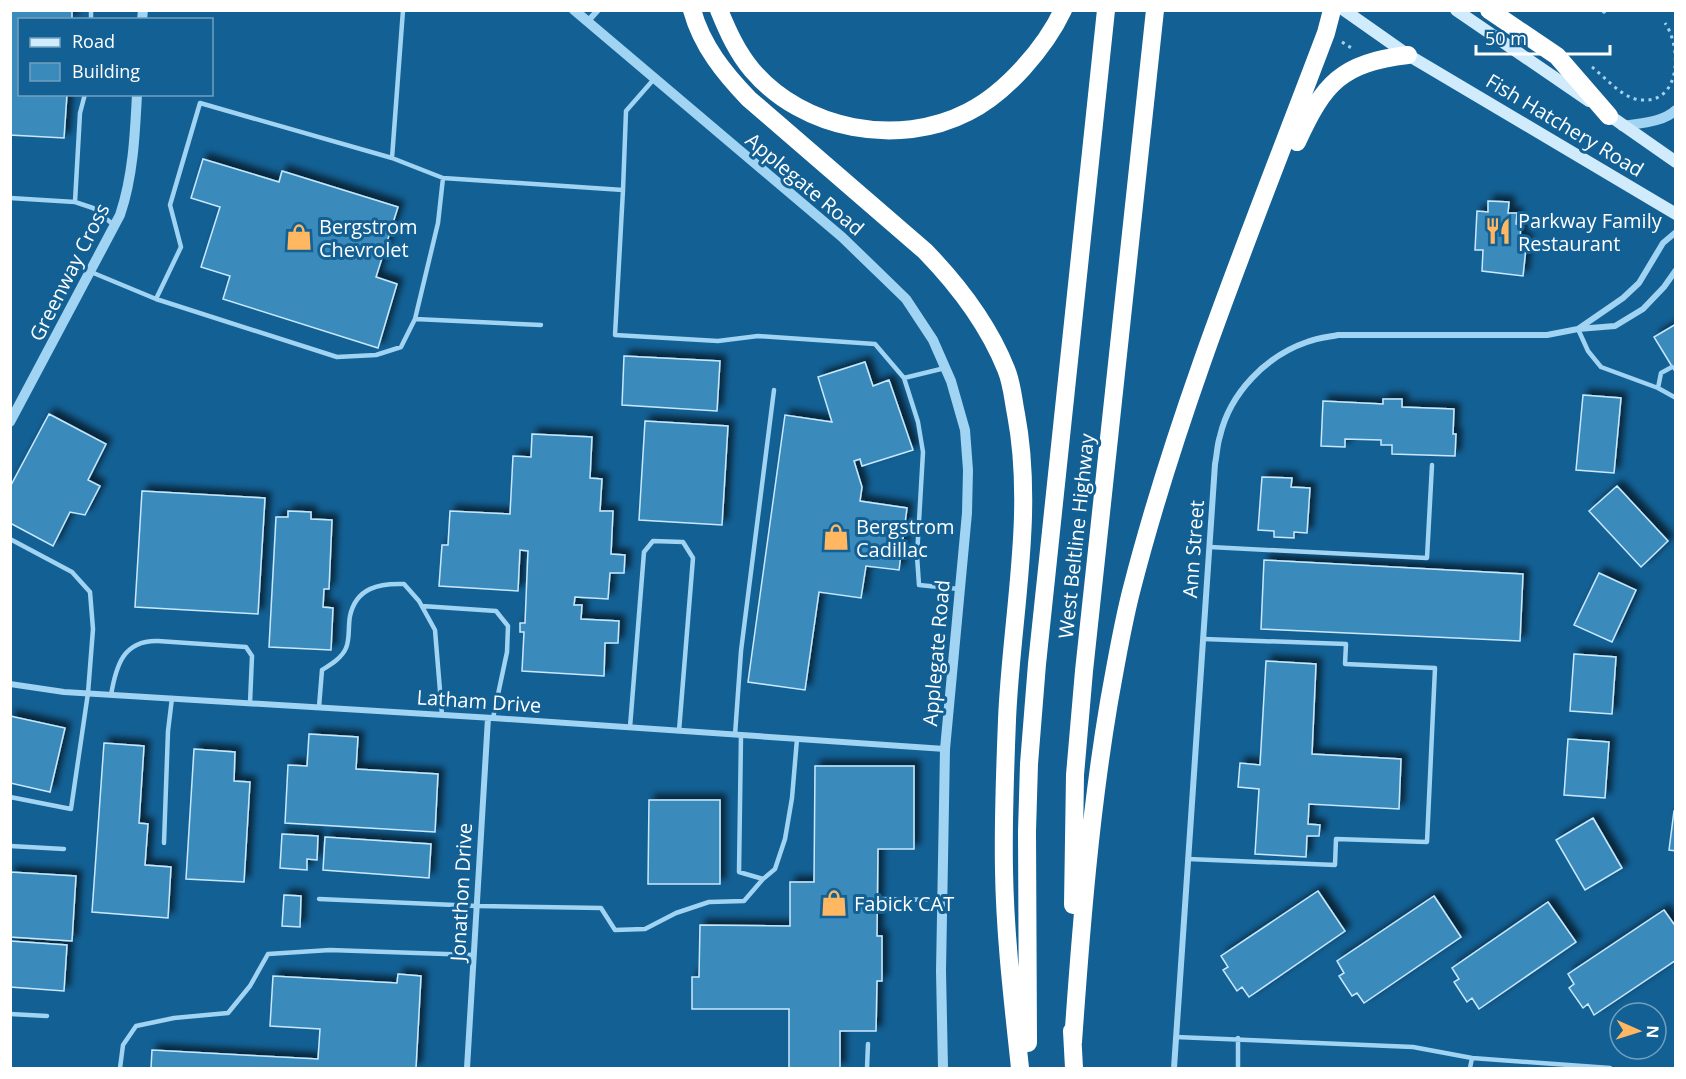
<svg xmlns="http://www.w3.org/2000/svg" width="1686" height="1079" font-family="'Open Sans',sans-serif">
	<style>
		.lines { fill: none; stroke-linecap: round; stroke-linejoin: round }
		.stream { stroke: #93d1f6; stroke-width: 5 }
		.building { fill: #3b8abc; stroke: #c8e9fd; stroke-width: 1.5; filter: url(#shadow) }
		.path { stroke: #a1d3f2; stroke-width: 3; stroke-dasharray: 3 4.5; stroke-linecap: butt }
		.service { stroke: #a1d3f2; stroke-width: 4.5 }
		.minor { stroke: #a1d3f2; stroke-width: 6 }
		.tertiary { stroke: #a1d3f2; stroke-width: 10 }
		.secondary { stroke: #d0ebfc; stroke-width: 12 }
		.motorway { stroke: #fff; stroke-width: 18 }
		.labels { text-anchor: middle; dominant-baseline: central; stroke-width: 6; stroke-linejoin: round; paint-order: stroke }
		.street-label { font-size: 20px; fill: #fff; stroke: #136094 }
		.poi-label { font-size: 20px; fill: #fff; stroke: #136094; text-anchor: start }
	</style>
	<defs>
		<filter id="shadow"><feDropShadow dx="5.5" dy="-5.5" stdDeviation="3" flood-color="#0009"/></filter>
	</defs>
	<rect width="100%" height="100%" fill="#136094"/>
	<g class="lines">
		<path class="stream" d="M1603,10L1604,11"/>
	</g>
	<path class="building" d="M10,10H72V20H20V94H67L64,138L10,135Z
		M203,159L279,182L282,171L398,207L376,277L397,284L378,348L223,299L230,276L201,267L220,207L191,198Z
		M1488,201L1509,202L1508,213H1517L1516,224L1521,225L1520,238L1527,239L1523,276L1482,271L1483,250H1475L1477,211L1488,212Z
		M1676,324V373L1654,337Z
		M624,356L720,361L717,411L622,405Z
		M865,362L873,386L889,380L913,450L862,466L860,459L854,461L862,487L860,501L907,508L899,570L866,566L861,598L819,592L805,690L748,682L785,415L832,422L818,377Z
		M1583,395L1621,398L1614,473L1576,470Z
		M1383,399H1402V407L1454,409L1453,434H1456L1455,456L1392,454V445H1381V440L1345,439V447L1321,446L1323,401L1383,404Z
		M49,414L106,444L88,480L100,486L85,515L70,512L53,546L10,523V487Z
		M645,421L728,426L722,525L639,520Z
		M532,434L592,437L590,478L602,479L600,511H613L611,554L625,555L624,573H610L608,599L575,597L574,605H582L581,619L619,621L618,643H605L604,676L522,671L524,632H520V623H525L528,551L520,550L518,591L439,586L442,545H448L450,511L510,514L513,456L531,457Z
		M1262,477L1292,478L1291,487L1310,488L1307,533L1294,532V538L1274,537V531L1258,530Z
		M1617,486L1668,541L1641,567L1589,511Z
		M142,491L265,498L258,614L135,607Z
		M288,511L311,512V519L332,520L329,589H324L323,607L333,608L331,650L269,647L276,517H288Z
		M1264,560L1523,574L1520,641L1261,629Z
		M1599,573L1636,590L1612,642L1574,625Z
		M1574,654L1616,657L1612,714L1570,711Z
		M1266,661L1316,664L1312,754L1401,759L1399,809L1309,804L1308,824L1320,825L1319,836H1307L1306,857L1255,854L1259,789L1238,787L1240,763L1260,765Z
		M10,716L65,728L50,792L10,783Z
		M309,734L358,737L356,769L438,774L435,832L285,823L288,765L307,766Z
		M1568,739L1609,742L1605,798L1564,795Z
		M104,743L144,746L139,823L148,824L145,865L171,867L168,918L92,912Z
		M194,749L235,752L234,781L250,782L244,882L186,879Z
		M815,766H914V849H878L877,936H882V981H877L876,1031H840V1068H789V1009H692V977H699L700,925L790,926V882H814Z
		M649,800H720V884H648Z
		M1674,811H1676V851L1669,850Z
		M1593,818L1622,868L1585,890L1556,840Z
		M282,834L318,836L317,860L307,859V870L280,868Z
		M325,837L431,844L429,878L323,870Z
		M10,872L76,876L72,941L10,937Z
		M1318,891L1345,931L1249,997L1242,987L1237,991L1223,970L1228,967L1221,956Z
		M284,895L301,896L300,927L282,926Z
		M1434,896L1461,937L1364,1003L1357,993L1352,996L1339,976L1344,973L1337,961Z
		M1548,902L1576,942L1479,1009L1472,998L1467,1002L1454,982L1459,979L1452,968Z
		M1664,910L1676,927V960L1594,1015L1588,1004L1583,1008L1569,988L1574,984L1568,974Z
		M10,941L67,945L64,991L10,987Z
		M398,974L421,976L416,1068H151L152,1050L318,1059L320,1029L270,1026L273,976L397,983Z"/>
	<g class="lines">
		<path class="path" d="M1342,42L1353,49
			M1592,67C1606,78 1624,100 1642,100C1682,103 1681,46 1665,23"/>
		<path class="service" d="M91,20V10
			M85,94L80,113L75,202L93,208L115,226
			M392,158L443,178L623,190L626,111L654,79
			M623,190L615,335L718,341L758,336L875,344L904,378L945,368
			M10,198L75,202
			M91,272L156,299L181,247L170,205L200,103L392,158L403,10
			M156,299L337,357L376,355L401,347L415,319L438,223L443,178
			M415,319L541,325
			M1578,329L1588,351L1601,367L1658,388L1676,398
			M904,378L918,422L923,452L917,556L919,585L959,589
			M1658,388L1661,373L1672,367
			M10,539L72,572L90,592L93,629L88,693L71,809L10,797
			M1210,547L1427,558L1432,465
			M422,606L496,611L508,626L507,652L493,718
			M111,695C116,666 123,640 158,641L246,647L252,656L250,703
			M319,707L322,670C330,665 342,658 346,648C350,640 348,626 350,616C356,588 379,583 404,584L419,601L435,630L442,715
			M630,727L644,552L653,541L683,542L693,558L679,731
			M735,735L741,651L774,390
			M741,735L739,872L763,879L775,869L785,839L792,798L797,739
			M164,843L168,731L172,698
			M10,846L64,849
			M1188,859L1335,865L1336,839L1427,842L1435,668L1345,664L1346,644L1204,639
			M319,899L477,906L601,908L615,930L645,929L676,913L709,902L744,901L763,879
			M881,899L942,900
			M10,1014L47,1016
			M1176,1037L1413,1047L1472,1058
			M120,1068L123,1045L136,1026L174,1018L228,1013L250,986L268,954L330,950L474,955
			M867,1068L868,1044
			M1238,1068V1038
			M1470,1068L1472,1058L1610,1068"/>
		<path class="minor" d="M588,21L598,10
			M1578,329L1623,298L1639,283L1663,243L1676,232
			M10,684L64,692L493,718L945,749
			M467,1068L488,718
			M1174,1068L1215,464C1217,455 1217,445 1220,436C1230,393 1266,356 1307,342C1317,338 1328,337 1338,335H1547L1578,329L1615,326L1643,309L1664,287L1676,270"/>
		<path class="tertiary" d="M574,10L842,237L906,299L933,340L951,381L965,430L968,470L967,513L945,749L941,971L943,1068
			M142,20L143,10
			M1622,126C1639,123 1662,123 1676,110
			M10,422L120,215C133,177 135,135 137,94"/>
		<path class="secondary" d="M1344,10L1408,55L1676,214
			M1456,10L1589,101
			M1603,111L1676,162"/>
		<path class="motorway" d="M692,10C702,46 724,73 749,99L925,251C958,285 988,324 1006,369C1012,383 1013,399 1016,414C1035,514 1011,620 1007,720C1005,770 1003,820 1004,870C1005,936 1013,1002 1020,1068
			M719,10C728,32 737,52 752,70C803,130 898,148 968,112C1006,93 1045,48 1063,10
			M1489,10L1557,56L1609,116
			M1297,142C1324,83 1341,63 1408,55
			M1073,905L1075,775L1084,671L1155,10
			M1072,1031L1074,1068
			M1073,1042C1081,928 1090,814 1109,702C1116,664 1122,626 1132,588C1181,398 1257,216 1326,33L1332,10
			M1028,1043L1027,831L1029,764L1037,664L1106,10"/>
	</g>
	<defs>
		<symbol id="restaurant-bare" viewBox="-9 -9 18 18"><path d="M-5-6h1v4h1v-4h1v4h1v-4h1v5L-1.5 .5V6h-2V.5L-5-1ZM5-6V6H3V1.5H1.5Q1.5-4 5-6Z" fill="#ffb762" stroke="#136094" stroke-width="2.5" paint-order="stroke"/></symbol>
		<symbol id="shop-bare" viewBox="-9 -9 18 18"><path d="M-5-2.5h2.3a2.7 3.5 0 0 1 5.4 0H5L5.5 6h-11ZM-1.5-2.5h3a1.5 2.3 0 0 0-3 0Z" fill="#ffb762" stroke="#136094" stroke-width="2.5" paint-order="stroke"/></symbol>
	</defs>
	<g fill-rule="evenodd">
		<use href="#restaurant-bare" x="1479" y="212" width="38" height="38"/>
		<use href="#shop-bare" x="280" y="218" width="38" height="38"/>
		<use href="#shop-bare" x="817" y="518" width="38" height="38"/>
		<use href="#shop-bare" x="815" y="884" width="38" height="38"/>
	</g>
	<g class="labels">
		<g class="street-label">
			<text transform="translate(1565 125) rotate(31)">Fish Hatchery Road</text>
			<text transform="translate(805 184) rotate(40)">Applegate Road</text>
			<text transform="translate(69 272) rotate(-63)">Greenway Cross</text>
			<text transform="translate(1076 536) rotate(-84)">West Beltline Highway</text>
			<text transform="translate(1193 549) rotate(-86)">Ann Street</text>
			<text transform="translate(936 653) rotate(-85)">Applegate Road</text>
			<text transform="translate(479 701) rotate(4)">Latham Drive</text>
			<text transform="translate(461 892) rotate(-87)">Jonathon Drive</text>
		</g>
		<g class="poi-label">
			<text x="1518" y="220">Parkway Family<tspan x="1518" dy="23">Restaurant</tspan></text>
			<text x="319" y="226">Bergstrom<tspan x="319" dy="23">Chevrolet</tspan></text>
			<text x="856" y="526">Bergstrom<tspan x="856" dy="23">Cadillac</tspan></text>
			<text x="854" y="903">Fabick CAT</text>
		</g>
	</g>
	<rect width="1686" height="1079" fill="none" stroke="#ffffff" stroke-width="24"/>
	<rect x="18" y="18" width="195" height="78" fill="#136094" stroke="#71a0bf" stroke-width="1.5"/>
	<rect x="30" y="38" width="30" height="9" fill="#d0ebfc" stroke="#71a0bf" stroke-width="1.5"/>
	<text x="72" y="48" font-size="18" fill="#ffffff">Road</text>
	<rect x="30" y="63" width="30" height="18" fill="#3b8abc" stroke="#71a0bf" stroke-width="1.5"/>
	<text x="72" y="78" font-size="18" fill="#ffffff">Building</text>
	<g transform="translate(1638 1031) rotate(93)"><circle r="28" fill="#136094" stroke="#71a0bf" stroke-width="1.5"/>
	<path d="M0-4.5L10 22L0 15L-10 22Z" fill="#ffb762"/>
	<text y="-9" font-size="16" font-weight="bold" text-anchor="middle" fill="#ffffff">N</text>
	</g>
	<path d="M1476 45v9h134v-9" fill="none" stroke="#ffffff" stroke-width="3"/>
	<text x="1485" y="45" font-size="18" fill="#ffffff" stroke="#136094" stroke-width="4.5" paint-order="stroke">50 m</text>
</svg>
